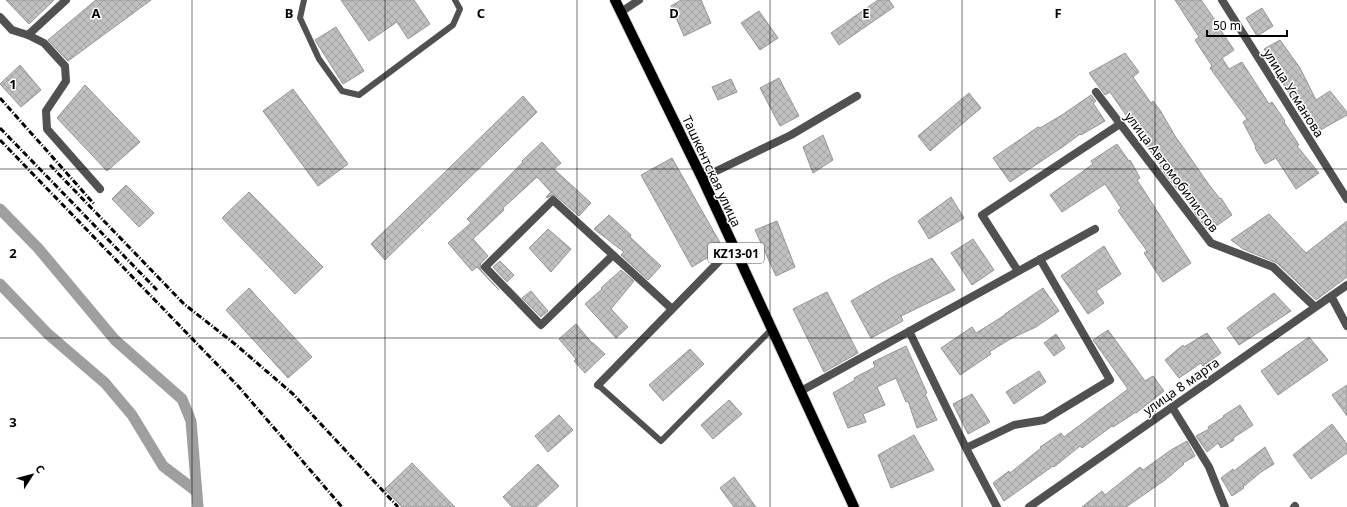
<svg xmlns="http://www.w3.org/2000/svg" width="1347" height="507" font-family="'Noto Sans',sans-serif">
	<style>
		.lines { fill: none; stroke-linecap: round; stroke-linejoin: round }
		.canal { stroke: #9f9f9f; stroke-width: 11 }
		.building { fill: url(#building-cross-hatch); stroke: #959595 }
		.primary-casing { stroke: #dbdbdb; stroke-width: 12 }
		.lane { stroke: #515151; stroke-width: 6 }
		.street { stroke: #515151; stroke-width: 8 }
		.primary { stroke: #000; stroke-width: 10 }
		.rail { stroke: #000; stroke-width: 3; stroke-dasharray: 6 2 1 2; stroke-linecap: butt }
		.grid { fill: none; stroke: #000; stroke-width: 1; stroke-opacity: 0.55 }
		.labels { text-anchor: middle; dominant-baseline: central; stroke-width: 3; stroke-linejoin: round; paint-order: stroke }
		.shield { fill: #fff; stroke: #4c4c4c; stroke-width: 1 }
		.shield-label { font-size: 12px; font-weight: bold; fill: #000 }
		.street-label { font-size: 13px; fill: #000; stroke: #fff }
		.grid-label { font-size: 13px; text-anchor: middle; font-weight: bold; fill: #000; stroke: #fff; stroke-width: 3; stroke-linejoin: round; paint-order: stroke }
	</style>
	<defs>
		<pattern id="building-cross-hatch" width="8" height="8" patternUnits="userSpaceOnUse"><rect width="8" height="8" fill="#c0c0c0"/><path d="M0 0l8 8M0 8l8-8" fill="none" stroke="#a3a3a3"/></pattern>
	</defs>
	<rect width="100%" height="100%" fill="#fff"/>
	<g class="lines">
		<path class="canal" d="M0,209L38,248L115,340L182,399L191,421L198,507
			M0,284L48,334L105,383L132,415L163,466L196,491"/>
	</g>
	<path class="building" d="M6,0H54L29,24Z
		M96,0H151L68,61L48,40Z
		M341,0H414L430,24L408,39L397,22L369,41Z
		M681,0H701L711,23L684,36L671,6Z
		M878,0H889L894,7L839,45L831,33Z
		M1175,0H1201L1215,20H1214L1234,50L1222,58L1229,69L1242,62L1269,104L1272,102L1285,121L1284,122L1299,145L1297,146L1319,173L1296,189L1276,158L1265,164L1255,148L1256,147L1243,122L1247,119L1210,68L1212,66L1195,40L1199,37Z
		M1262,8L1273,26L1257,36L1246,18Z
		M759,11L778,38L760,50L741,23Z
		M336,27L364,71L343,84L315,40Z
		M1280,40L1300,68L1316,100L1330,91L1347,112V115L1317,132L1300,111L1280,79L1282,78L1264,49Z
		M1125,53L1139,72L1133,77L1151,103L1153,101L1160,110L1178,141V140L1207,182L1220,199L1221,198L1232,215L1209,231L1196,215L1180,189L1178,190L1165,174L1155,157L1138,135L1139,134L1110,92L1105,95L1089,73Z
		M20,65L41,90L21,107L0,84Z
		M779,78L799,116L780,126L760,88Z
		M731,79L737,92L718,100L712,87Z
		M85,85L140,142L107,171L57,118Z
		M293,89L348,164L318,186L263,111Z
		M969,93L981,108L930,151L918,136Z
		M1091,95L1096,101L1093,103L1105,121L1081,135L1080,134L1064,146L1010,182L993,158L1038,127L1040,128L1062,115Z
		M523,96L537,112L385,260L371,244Z
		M823,135L833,160L813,173L803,147Z
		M542,142L561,163L554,169L591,203L579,216L556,196L552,195L547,198L546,197L551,192L537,177L503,208L504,210L473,239L488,256L481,263L480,269L499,290L477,267L472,271L448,243L471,223L467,219L523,162L522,161Z
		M1117,144L1129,161L1130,160L1140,178L1137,180L1191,263L1163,282L1144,253L1147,251L1118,211L1121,208L1105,184L1062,212L1050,195L1093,164L1091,161Z
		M672,158L723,248L692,267L641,175Z
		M126,185L154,213L139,227L112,199Z
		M249,192L323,267L295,294L222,218Z
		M951,197L964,218L929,239L918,221Z
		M1269,214L1306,253L1347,221V277L1316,300L1277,263L1243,249L1231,240Z
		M609,215L631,235L630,237L661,266L648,280L621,255L624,252L594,229Z
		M777,221L795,267L776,276L755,230Z
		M548,229L571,249L551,272L529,248Z
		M973,239L994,270L972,285L951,253Z
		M1104,246L1121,274L1096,291L1104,303L1088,314L1061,276Z
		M932,258L955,290L901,316L903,321L871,338L851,301L891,278Z
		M500,261L514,275L507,282L493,267Z
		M621,270L634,281L611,309L628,327L616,338L585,304L602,289L601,288Z
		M249,288L312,357L288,378L226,310Z
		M1043,288L1059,311L1036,327L1012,338L989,352L991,354L960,375L941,348L972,327L976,333L1005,315V314Z
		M531,291L548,311L541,317L522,298Z
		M827,292L858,353L824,372L793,309Z
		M1274,293L1291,311L1239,345L1227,328Z
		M576,324L592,343H593L605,354L585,373L574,361L576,359L559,339Z
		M1108,330L1145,381L1153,376L1164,391L1136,413V412L1113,427L1112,426L1082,448L1080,446L1054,467L1053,466L1004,501L993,483L1009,471L1010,473L1041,448L1040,447L1061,433L1064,437L1128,389L1093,340Z
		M1207,333L1221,353L1203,366L1201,363L1179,378L1165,360L1183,345L1184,347Z
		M1056,334L1065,348L1054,356L1044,343Z
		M1309,337L1328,360L1278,395L1261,371Z
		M906,346L927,393L925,394L937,420L917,428L908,401L906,402L896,378L877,387L885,405L863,414L866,422L848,428L833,393L855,380L854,378L875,367L873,362Z
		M690,349L704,364L663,401L649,385Z
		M1039,371L1046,382L1014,404L1006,392Z
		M1347,385V416L1332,395Z
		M972,394L990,422L968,434L953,404Z
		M729,400L742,414L713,439L701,425Z
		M1240,405L1253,425L1233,438L1234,440L1221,448L1218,443L1207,452L1196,436L1209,429L1208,427L1224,417L1223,416Z
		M559,415L573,430L548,452L535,436Z
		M1332,424L1347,444V453L1311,479L1293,455Z
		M914,435L934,470L891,488L878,455Z
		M1187,441L1195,456L1183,463L1184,464L1165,480L1126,507H1082L1102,491L1105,495L1140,467L1143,470L1171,450Z
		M1265,447L1274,464L1261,472L1243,487L1244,488L1232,496L1221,478L1233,469L1234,471Z
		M412,463L455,507H402L385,489Z
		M538,464L559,486L536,507H512L503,497Z
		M734,477L756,507H734L720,488Z"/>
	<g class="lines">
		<defs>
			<path id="primary" d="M615,0L702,178L854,507"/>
		</defs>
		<use href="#primary" class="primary-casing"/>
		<path class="lane" d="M304,0L300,18L319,59L342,91L359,95L453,25L460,9L455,0
			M598,385L661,441L772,329"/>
		<path class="street" d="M1222,0L1347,199
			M621,12L639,0
			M0,17L12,30L28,35L44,43L65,66L66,81L46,111L47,129L100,189
			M28,35L66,0
			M1096,92L1211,243L1273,267L1315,307
			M702,178L791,135L857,96
			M613,255L541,325L485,267L553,200L672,309
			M1018,271L982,215L1120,124
			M1331,296L1347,326
			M909,331L966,448L997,507
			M598,385L733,247
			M801,391L1095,229
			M1172,407L1209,467L1225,507
			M966,448L1014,425L1044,420L1110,380L1040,259
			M1029,507L1347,285
			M1294,507L1295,506"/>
		<use href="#primary" class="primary"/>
		<path class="rail" d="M0,98L95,205
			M0,128L157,290
			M0,140L238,386L342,507
			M50,165L184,304L235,344L293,394L398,507"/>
	</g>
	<path class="grid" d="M192,0V507M385,0V507M577,0V507M770,0V507M962,0V507M1155,0V507M0,169H1347M0,338H1347"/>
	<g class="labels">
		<rect class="shield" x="708" y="243" width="56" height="20" rx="3"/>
		<g class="shield-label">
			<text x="736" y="253">KZ13-01</text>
		</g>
		<g class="street-label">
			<text transform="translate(1294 93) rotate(58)">улица Усманова</text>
			<text transform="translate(712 171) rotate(65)">Ташкентская улица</text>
			<text transform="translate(1172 172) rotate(53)">улица Автомобилистов</text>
			<text transform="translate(1181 386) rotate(-35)">улица 8 марта</text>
		</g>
	</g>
	<g class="grid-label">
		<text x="96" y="18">A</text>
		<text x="289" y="18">B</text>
		<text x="481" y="18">C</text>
		<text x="674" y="18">D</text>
		<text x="866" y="18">E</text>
		<text x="1058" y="18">F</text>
		<text x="13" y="89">1</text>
		<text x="13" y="258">2</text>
		<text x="13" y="427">3</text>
	</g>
	<g transform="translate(32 475) rotate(54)" stroke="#ffffff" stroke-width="3" paint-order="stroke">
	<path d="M0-3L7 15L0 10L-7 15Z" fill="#000000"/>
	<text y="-6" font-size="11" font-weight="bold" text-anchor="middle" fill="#000000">С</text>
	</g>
	<path d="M1207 30v6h80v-6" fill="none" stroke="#000000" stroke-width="2"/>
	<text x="1213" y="30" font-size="12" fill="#000000" stroke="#ffffff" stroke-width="3" paint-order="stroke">50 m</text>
</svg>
